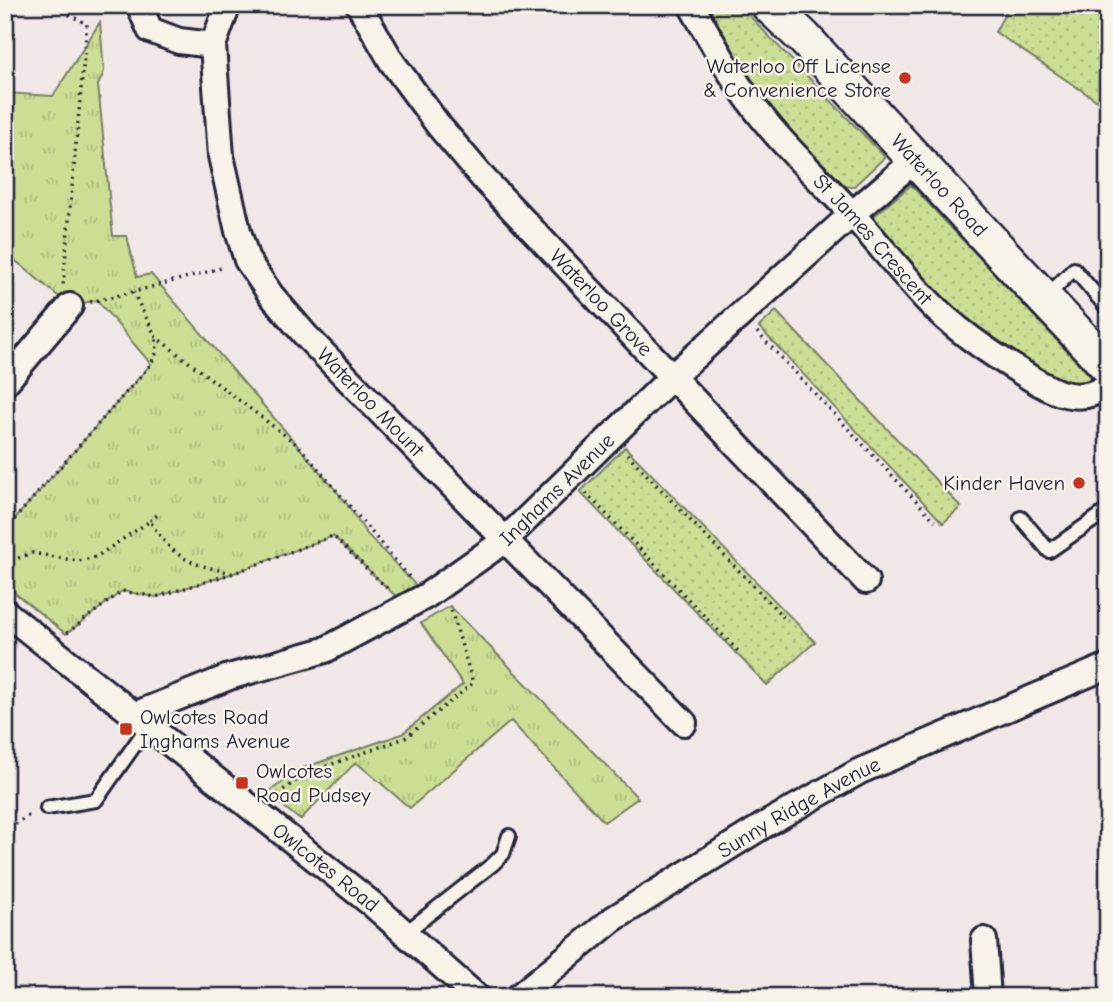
<svg xmlns="http://www.w3.org/2000/svg" width="1113" height="1002" font-family="'Comic Neue',sans-serif">
	<style>
		.grass { fill: url(#grass-dots); stroke: #778067; stroke-width: 2 }
		.park { fill: url(#park-tufts); stroke: #778067; stroke-width: 2 }
		.lines { fill: none; stroke-linecap: round; stroke-linejoin: round }
		.lane-casing { stroke: #22223b; stroke-width: 18 }
		.street-casing { stroke: #22223b; stroke-width: 30 }
		.secondary-casing { stroke: #22223b; stroke-width: 40 }
		.path { stroke: #22223b; stroke-width: 3.5; stroke-dasharray: 2 5; stroke-linecap: butt }
		.lane { stroke: #f7f3e8; stroke-width: 12 }
		.street { stroke: #f7f3e8; stroke-width: 24 }
		.secondary { stroke: #f7f3e8; stroke-width: 35 }
		.poi-dot { fill: #c8321e; stroke: #f7f3e8; stroke-width: 2.5 }
		.labels { text-anchor: middle; dominant-baseline: central; stroke-width: 5; stroke-linejoin: round; paint-order: stroke }
		.poi-label { font-size: 21px; fill: #22223b; stroke: #f7f3e8; text-anchor: end }
		.street-label { font-size: 21px; fill: #22223b; stroke: #f7f3e8 }
	</style>
	<defs>
		<pattern id="grass-dots" width="8" height="8" patternUnits="userSpaceOnUse" patternTransform="scale(1.75)"><rect width="8" height="8" fill="#ccde93"/><path d="M2 2h.1M6 6h.1" fill="none" stroke="#afbe80" stroke-width="1.8" stroke-linecap="round"/></pattern>
		<pattern id="park-tufts" width="24" height="20" patternUnits="userSpaceOnUse" patternTransform="scale(1.75)"><rect width="24" height="20" fill="#ccde93"/><path d="M3 7l-1-3M5 7V3M7 7l1-3M15 17l-1-3M17 17v-4M19 17l1-3" fill="none" stroke="#afbe80"/></pattern>
	</defs>
	<rect width="100%" height="100%" fill="#f0e7e7"/>
	<filter id="ink" filterUnits="userSpaceOnUse"><feTurbulence type="fractalNoise" baseFrequency=".0143" numOctaves="2"/><feDisplacementMap in="SourceGraphic" scale="14" xChannelSelector="R" yChannelSelector="G"/><feConvolveMatrix kernelMatrix="1 2 1 2 8 2 1 2 1" color-interpolation-filters="sRGB"/></filter>
	<g filter="url(#ink)">
		<path class="grass" d="M703,5H739L885,157L853,187L841,186C814,158 787,132 764,102C740,72 722,38 703,5Z
			M998,5H1108V108L995,32L1006,12Z
			M911,185L1094,380L1086,387L1062,384L975,334L872,226L873,217Z
			M776,311L961,507L943,523L759,327Z
			M625,447L815,642L767,685L580,492Z"/>
		<path class="park" d="M100,22L104,72L98,85L113,236H127L137,277L151,274L345,501L366,533L426,596L407,607L333,536L234,573L156,597L122,591L66,634L5,585V530L151,364L97,300L70,306L5,252V93L53,96Z
			M450,606L638,798L604,822L511,721L410,808L356,762L300,820L267,793L303,768L402,734L463,684L421,623Z"/>
		<g class="lines">
			<defs>
				<path id="lane" d="M1047,296L1074,269L1108,309
					M1021,518L1049,551L1108,510
					M47,808L96,800L148,726
					M405,933L493,864L503,854L509,836"/>
				<g id="street">
					<path d="M139,5L150,30L179,41L213,45"/>
					<path id="s1" d="M228,5L213,45L221,156L238,231L247,260L271,295L307,337L684,723"/>
					<path id="s2" d="M359,5L392,62L439,126L483,178L866,581"/>
					<path id="s3" d="M691,5C714,45 736,86 765,121C791,154 824,183 852,214C877,242 900,271 925,298C953,328 987,351 1021,372C1049,390 1078,408 1108,385"/>
					<path d="M5,383L70,306"/>
					<path id="s4" d="M5,612L372,904L477,997"/>
					<path id="s5" d="M134,715L229,677L325,650L426,596L504,541L673,376L852,214L915,160"/>
					<path d="M984,940L988,997"/>
					<path id="s6" d="M518,997L613,919L766,824L860,771L1108,666"/>
				</g>
				<g id="secondary">
					<path id="s7" d="M769,5L804,38L1008,260L1108,366"/>
				</g>
			</defs>
			<use href="#lane" class="lane-casing"/>
			<use href="#street" class="street-casing"/>
			<use href="#secondary" class="secondary-casing"/>
			<path class="path" d="M50,5L87,24L63,285
				M133,292L156,337L299,446L411,579
				M90,302L133,292L225,267
				M757,332L935,521
				M627,454L787,621
				M586,493L738,651
				M150,521L160,513
				M5,530L151,364L157,352L156,337
				M5,563L32,553L78,561L96,557L150,521C173,559 190,564 232,573
				M67,633L122,591L156,597L234,573L333,536L390,591
				M272,798L307,773L405,738L473,683L450,606
				M5,834L17,823L31,814"/>
			<use href="#lane" class="lane"/>
			<use href="#street" class="street"/>
			<use href="#secondary" class="secondary"/>
		</g>
	</g>
	<g class="poi-dot">
		<circle cx="905" cy="78" r="7"/>
		<circle cx="1079" cy="483" r="7"/>
		<rect x="119" y="722" width="14" height="14" rx="3.5"/>
		<rect x="235" y="776" width="14" height="14" rx="3.5"/>
	</g>
	<g class="labels">
		<g class="poi-label">
			<text x="891" y="66">Waterloo Off License<tspan x="891" dy="24">&amp; Convenience Store</tspan></text>
			<text x="1065" y="483">Kinder Haven</text>
			<text x="140" y="717" text-anchor="start">Owlcotes Road<tspan x="140" dy="24">Inghams Avenue</tspan></text>
			<text x="256" y="771" text-anchor="start">Owlcotes<tspan x="256" dy="24">Road Pudsey</tspan></text>
		</g>
		<g class="street-label">
			<text stroke="none"><textPath href="#s7" startOffset="248">Waterloo Road</textPath></text>
			<text stroke="none"><textPath href="#s3" startOffset="298">St James Crescent</textPath></text>
			<text stroke="none"><textPath href="#s2" startOffset="385">Waterloo Grove</textPath></text>
			<text stroke="none"><textPath href="#s1" startOffset="450">Waterloo Mount</textPath></text>
			<text stroke="none"><textPath href="#s5" startOffset="486">Inghams Avenue</textPath></text>
			<text stroke="none"><textPath href="#s6" startOffset="340">Sunny Ridge Avenue</textPath></text>
			<text stroke="none"><textPath href="#s4" startOffset="410">Owlcotes Road</textPath></text>
		</g>
	</g>
	<rect width="1113" height="1002" fill="none" stroke="#f7f3e8" stroke-width="28"/>
	<rect x="14" y="14" width="1085" height="974" fill="none" stroke="#22223b" stroke-width="2.5" filter="url(#ink)"/>
</svg>
